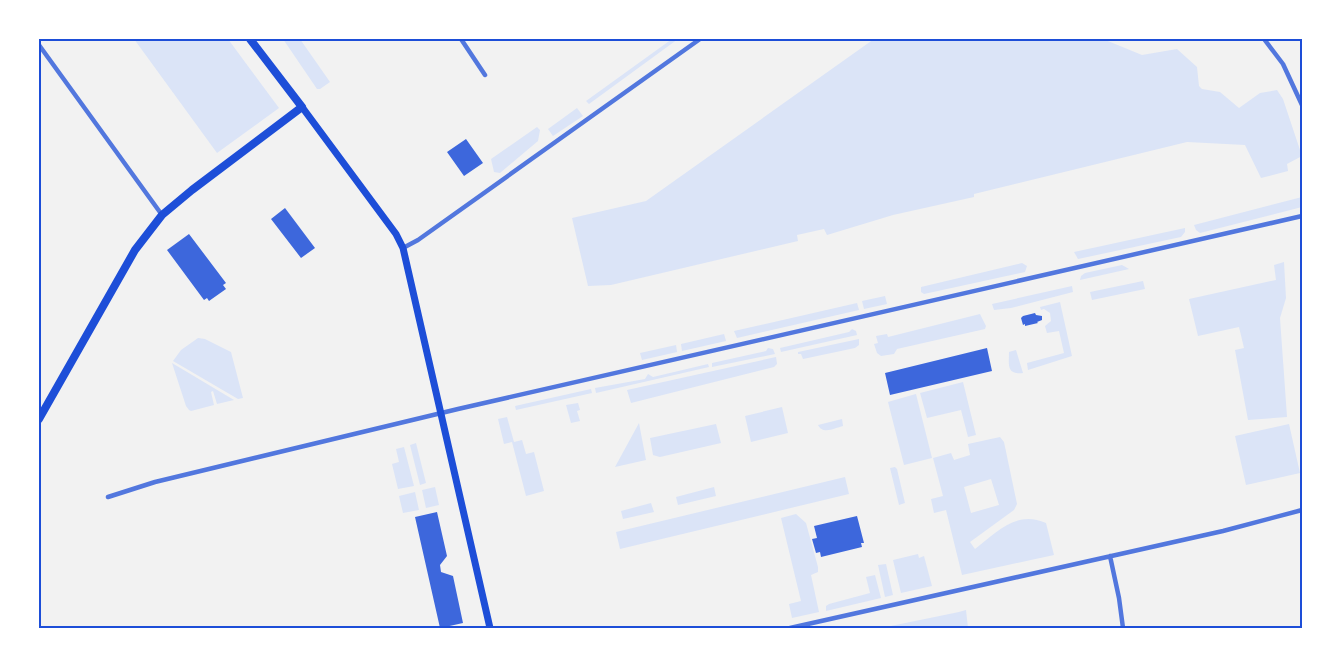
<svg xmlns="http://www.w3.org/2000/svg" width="1341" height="667" font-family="'Times New Roman',serif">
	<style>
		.green { fill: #dbe4f7; fill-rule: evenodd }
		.building { fill: #3d67dc }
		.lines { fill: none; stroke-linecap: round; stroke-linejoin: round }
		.minor { stroke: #5277de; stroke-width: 4.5 }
		.secondary { stroke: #1d4ed8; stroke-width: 7 }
		.primary { stroke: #1d4ed8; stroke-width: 8 }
		.neatline { fill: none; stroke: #1d4ed8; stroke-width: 2 }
	</style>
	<rect width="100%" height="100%" fill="#f2f2f2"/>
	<path class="green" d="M134,39H228L279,108L217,153Z
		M283,39H300L330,82L320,89H317Z
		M672,39H678L589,104L586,101Z
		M874,39H1103L1142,55L1177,49L1197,67L1199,86L1202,89L1220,92L1239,108L1260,93L1277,90L1283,99L1302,156L1287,164L1288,171L1261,178L1245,145L1187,142L974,194V197L893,215L827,235L824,229L797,235L798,241L611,285L588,286L572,218L646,201Z
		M577,108L583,116L553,136L548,129Z
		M537,127L540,130L538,141L500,173L494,172L491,159Z
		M1302,197V207L1200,233L1196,230L1194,225Z
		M1185,228V232L1181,237L1078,259L1074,252Z
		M1284,262L1286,298L1280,318L1287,417L1248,420L1235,350L1244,348L1239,327L1198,336L1189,299L1276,280L1274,265Z
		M1022,263L1027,266L1025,272L924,294L921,292V287Z
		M1122,265L1129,269L1080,280L1081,276L1085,273Z
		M1143,281L1145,289L1092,300L1090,292Z
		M1072,286L1073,292L1011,308L994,310L992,304Z
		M885,296L887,304L864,309L862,301Z
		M1060,302L1072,356L1028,370L1027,363L1064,353L1059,331L1047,333L1045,326L1051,321L1050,313L1044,309L1041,310L1040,307Z
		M857,303L859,310L737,338L734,331Z
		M980,314L986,326L985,329L897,349L894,354L881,356L877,353L874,344L878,343L876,336L887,334L888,337Z
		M852,329L856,331L857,335L781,352L780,348L849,332Z
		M724,334L726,341L682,351L681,344Z
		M198,338L205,339L231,352L243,398L238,399L173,361L181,350Z
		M859,339V345L855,348L803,359L801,354H798V352Z
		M676,345L677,352L642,360L640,353Z
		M768,348L773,349L775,354L712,367V363L766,351Z
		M1016,350L1023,373C1006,375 1009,364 1009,352Z
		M776,357L777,364L774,367L631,403L627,390Z
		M172,363L234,400L217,404L213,391L211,392L214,405L191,411L189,410L186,406Z
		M708,364L709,367L596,393L595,388L645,379L648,374L653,377Z
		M963,382L976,435L968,437L961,410L927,418L920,393Z
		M591,389L592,393L516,410L515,406Z
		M916,394L932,458L904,465L888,402Z
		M578,403L580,410L577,411L580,421L571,423L566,405Z
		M782,407L788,433L751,442L745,416Z
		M507,417L514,442L522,440L526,454L534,452L544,491L526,496L512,442L504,444L498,419Z
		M842,419L843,426C835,428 823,435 818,425Z
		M639,423L646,460L615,467Z
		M716,424L721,443L660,457L653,455L650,438Z
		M1289,424L1300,473L1246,485L1235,436Z
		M1000,437L1004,442L1017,504L1014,510L970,542L975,549C997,532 1016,510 1046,523L1054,555L962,575L946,510L934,513L931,499L943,496L933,458L951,453L954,460L970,455L968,444ZM991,479L999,505L971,513L964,487Z
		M416,443L426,483L420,485L410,445Z
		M404,447L414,486L398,489L392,464L399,462L396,449Z
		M895,467L897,469L905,503L899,505L890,468Z
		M845,477L849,494L620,549L616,532Z
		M435,487L439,505L426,508L422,490Z
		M714,487L716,496L678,505L676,497Z
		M415,492L419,510L403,513L399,496Z
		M651,503L654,512L623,519L621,511Z
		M796,514L806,523L818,567V572L811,575L819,612L792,618L789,604L801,601L781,518Z
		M918,554L919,558L924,556L932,586L901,593L893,560Z
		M886,564L893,595L885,597L878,565Z
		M875,575L881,598L826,611V606L829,604L870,593L866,577Z
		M966,610L968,628H881L959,612Z"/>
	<path class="building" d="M466,139L483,163L464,176L447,152Z
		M285,208L315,248L301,258L271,219Z
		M189,234L226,283L223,285L226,289L209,301L207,298L204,300L167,250Z
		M1035,313L1036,315L1042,316V320L1037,322L1038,323L1025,326V324L1023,325L1021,318L1023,316Z
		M987,348L992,371L890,395L885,373Z
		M437,512L447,556L440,565L441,572L453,576L463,623L445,627V628H440L415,517Z
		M857,516L864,543H861L862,547L821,557L820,552L816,553L812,539L817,538L814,526Z"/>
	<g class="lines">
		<path class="minor" d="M461,39L485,75
			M1264,39L1283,64L1302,105
			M39,45L162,215
			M403,248L418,240L700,39
			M108,497L155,482L458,409L1302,216
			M1110,556L1119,598L1123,628
			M790,628L1223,531L1302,510"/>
		<path class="secondary" d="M302,107L396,234L403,248L490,628"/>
		<path class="primary" d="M39,419L135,250L162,215L192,190L302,107L250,39"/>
	</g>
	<rect width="1341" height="667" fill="none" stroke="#ffffff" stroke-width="80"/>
	<rect x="40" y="40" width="1261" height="587" class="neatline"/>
</svg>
